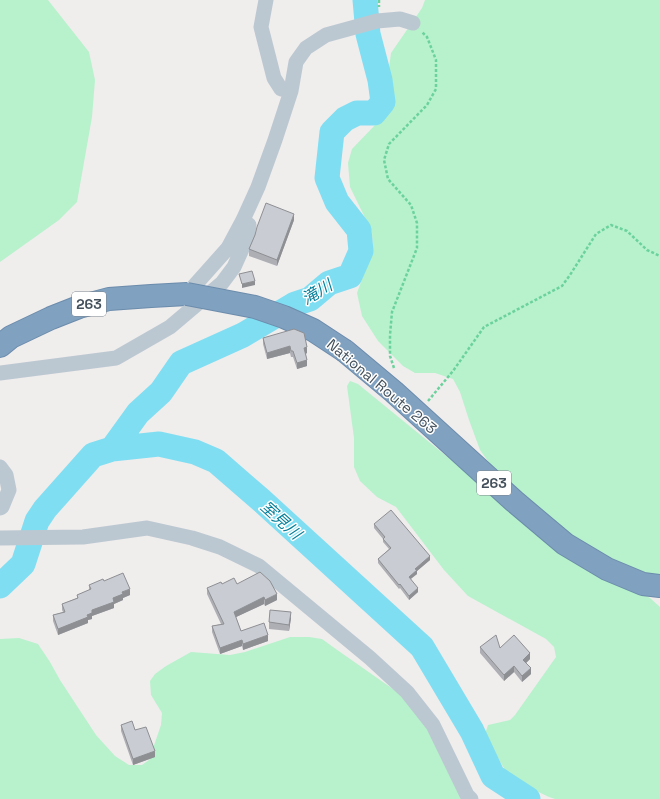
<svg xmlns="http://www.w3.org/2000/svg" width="660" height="799" font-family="'Space Grotesk','Noto Sans JP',sans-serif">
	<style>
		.green { fill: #b7f2cc }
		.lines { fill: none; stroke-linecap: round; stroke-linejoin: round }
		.river { stroke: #80def2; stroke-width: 25 }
		.highway-casing { stroke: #6c8cac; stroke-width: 24 }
		.path { stroke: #6cd29d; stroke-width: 2.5; stroke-dasharray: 3 2; stroke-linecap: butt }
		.street { stroke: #bcc8d1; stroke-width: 15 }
		.highway { stroke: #80a1c0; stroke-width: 22 }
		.highway-bridge-casing { stroke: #6c8cac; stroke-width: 24; stroke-linecap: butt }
		.highway-bridge { stroke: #80a1c0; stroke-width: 22 }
		.wall { fill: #adafb5 }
		.shaded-wall { fill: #8d8f93 }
		.building { fill: #c9ccd2; stroke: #8d8f93 }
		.labels { text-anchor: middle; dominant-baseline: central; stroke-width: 3; stroke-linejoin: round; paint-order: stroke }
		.shield { fill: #fff; stroke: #7c858d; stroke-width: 1 }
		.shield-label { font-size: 14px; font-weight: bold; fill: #44515c }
		.street-label { font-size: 15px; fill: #44515c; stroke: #fff }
		.water-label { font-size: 16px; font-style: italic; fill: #047f99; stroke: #fff }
	</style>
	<rect width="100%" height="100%" fill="#f0eded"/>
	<path class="green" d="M0,0H48L89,52L95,80L92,117L77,202L59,220L0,262Z
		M425,0H660V574H648L615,562L580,543L498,475L480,450L469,420L460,392L453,379L435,373H415L403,366L378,341L362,316L357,293L373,249L372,232L350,187L348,163L352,149L376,124L387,107L388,76L391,53L422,8Z
		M350,381L358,384L483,486L629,585L650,598L660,607V799H555L549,797L530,788L508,775L492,748L485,734L488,725L510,720L515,715L556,657L554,647L546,639L468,596L444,570L396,507L377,497L360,481L354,467V438L347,386Z
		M290,637H309L322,639L333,647L400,694L443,745L465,799H0V639L19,638L38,644L50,662L60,680L96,735L115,756L129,765H142L149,760L161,725L162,713L151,695L150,681L155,674L166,666L191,652L230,655L245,652Z"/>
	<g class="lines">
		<path class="river" d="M112,449L138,413L161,392L181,363L243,335L295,304L310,299L329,283L350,276L361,251L359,230L337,202L327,178L332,132L345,119L357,113H374L383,102L380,80L368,34L365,0
			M0,586L23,564L37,521L45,509L93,455L112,449L159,444L195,452L216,461L261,500L422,647L472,731L493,776L528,799"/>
		<defs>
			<path id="highway" d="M0,346L11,337L51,318L79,307L109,299L151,296L187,294
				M345,351L394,392L514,501L565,544L607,569L643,584L660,586"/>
		</defs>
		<use href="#highway" class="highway-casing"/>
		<path class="path" d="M379,0V7
			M394,368L390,356V335L392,312L417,248V223L411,205L388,179L384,160L389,144L427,105L436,89V60L427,37L422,32
			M428,401L453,371L484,327L562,286L570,275L596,234L611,225L627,231L647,250L660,256"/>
		<path class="street" d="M266,0L261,27L274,78L281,89L291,91
			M187,294L228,248L243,220L258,187L275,140L291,91L296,62L306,48L326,35L377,21L400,19L413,23
			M0,373L116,358L170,327L222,283L234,267L247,238L249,225L243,220
			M0,467L6,475L9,490L2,507L0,508
			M0,538L83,537L147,528L192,538L220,547L259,566L370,658L407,692L433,725L467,795L471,799"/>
		<use href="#highway" class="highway"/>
		<defs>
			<path id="highway-bridge" d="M187,294L255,307L284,317L313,330L345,351"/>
		</defs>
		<use href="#highway-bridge" class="highway-bridge-casing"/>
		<use href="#highway-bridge" class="highway-bridge"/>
	</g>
	<path class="wall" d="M294,220L277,266L249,256V249L255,235Z
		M263,338L307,353L306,354L307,366L297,369L293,357H291L290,353L267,359L263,344Z
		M374,524L430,560L417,571V574L411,579L418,592L409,600L400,588L399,589L378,563V559L389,549L383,542V539L374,528Z
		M104,581L130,595L123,598V600L114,604V608L92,616V619L88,620V623L58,635L53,621V615L63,612L62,610V604L77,598V595L89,590V585Z
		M222,584H237L277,600L265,606L264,604L236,617L241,631L268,641L243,650L242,646L220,654L212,632V626L221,624L207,594V588Z
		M291,618L289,631L269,629V622Z
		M480,647L500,648L530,659L526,663L531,674L522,682L514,672L504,681L480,653Z
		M121,725L135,730L155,757L133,765L121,731Z"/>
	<path class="shaded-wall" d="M294,214V220L277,266V260Z
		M255,281V285L242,288V284Z
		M290,346V353L267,359V353Z
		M307,347V353L304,354V348Z
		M307,360V366L297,369V363Z
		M430,556V560L417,571V574L409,580V577L415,569Z
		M418,588V592L409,600V596Z
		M130,589V595L123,598V600L114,604V608L92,616V619L88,620V623L58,635V629L87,615L92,610L122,592Z
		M277,594V600L265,606V600Z
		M264,597V604L234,618V612Z
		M291,612V618L289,631V625Z
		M268,635V641L243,650V644Z
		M242,640V646L220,654V648Z
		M530,653V659L523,666V660Z
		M514,666V672L504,681V675Z
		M531,668V674L522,682V676Z
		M155,751V757L133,765V759Z"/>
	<path class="building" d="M266,203L294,214L277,260L249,249L255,235L257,227Z
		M252,271L255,281L242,284L239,274Z
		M294,329L304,333L307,347L304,348L307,360L297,363L293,351H291L290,346L267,353L263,338Z
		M391,510L430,556L415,569L417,570L409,577L418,588L409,596L400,584L399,585L378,559L391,548L383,539L385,537L374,524Z
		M260,572L270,581L277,594L265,600L264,597L234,612L241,631L264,623L268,635L243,644L242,640L220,648L212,626L224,624L207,588L221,582L222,584L234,578L237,584Z
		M123,573L130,589L122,592L123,594L113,598L114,602L92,610V613L87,615L88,617L58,629L53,615L65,612L62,604L78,598L77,595L91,589L89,585L103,579L104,581Z
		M270,610L291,612L289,625L269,622Z
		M496,635L500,648L514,635L530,653L523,660L531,668L522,676L514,666L504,675L480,647Z
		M132,721L135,730L146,727L155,751L133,759L121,725Z"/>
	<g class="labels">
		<g class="shield">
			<rect x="72" y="292" width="34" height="24" rx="3"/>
			<rect x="477" y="471" width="34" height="24" rx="3"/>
		</g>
		<g class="shield-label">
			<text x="89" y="304">263</text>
			<text x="494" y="483">263</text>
		</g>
		<g class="street-label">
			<text transform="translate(382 386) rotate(40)">National Route 263</text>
		</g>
		<g class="water-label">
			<text transform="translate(317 292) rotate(-31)">滝川</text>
			<text transform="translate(281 520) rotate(42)">室見川</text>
		</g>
	</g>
</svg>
